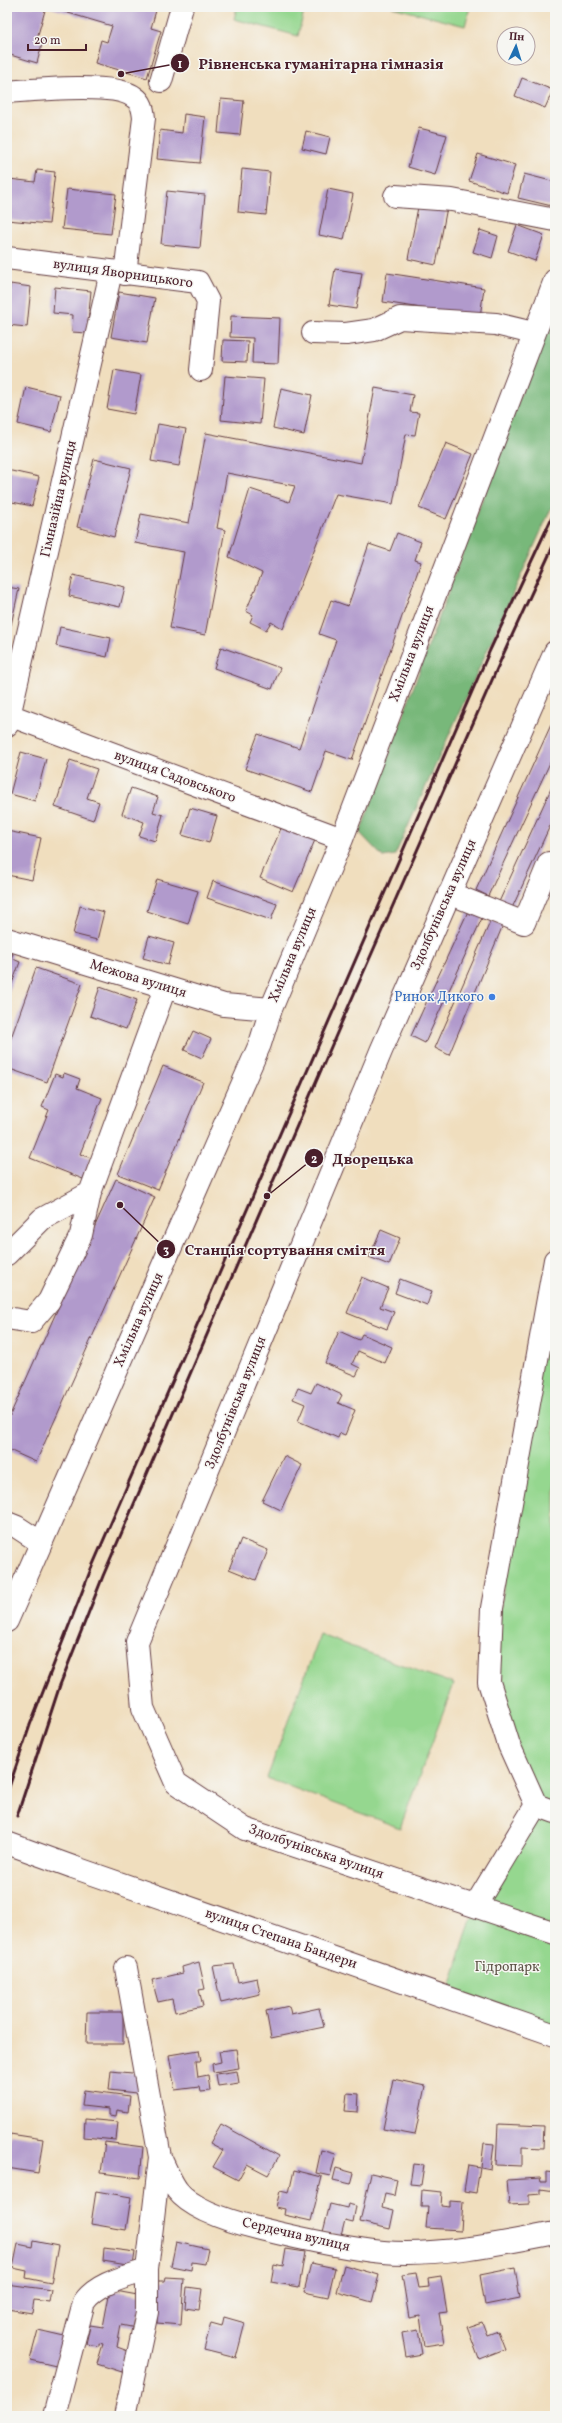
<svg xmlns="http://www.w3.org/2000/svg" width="562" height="2423" font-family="Vollkorn,serif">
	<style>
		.green { fill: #95d78f; stroke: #707b5d }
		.forest { fill: #78b87a; stroke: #616c52 }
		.building { fill: #b19acc }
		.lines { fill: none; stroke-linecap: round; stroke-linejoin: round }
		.minor-casing { stroke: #633c41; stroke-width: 24 }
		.major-casing { stroke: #633c41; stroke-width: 24 }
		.minor { stroke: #fff; stroke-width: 22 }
		.major { stroke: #fff; stroke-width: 22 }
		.rail { stroke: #4a1f2b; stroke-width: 3 }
		.major-bridge-casing { stroke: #633c41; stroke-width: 24; stroke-linecap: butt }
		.major-bridge { stroke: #fff; stroke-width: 22 }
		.shop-dot { fill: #3f7fe0; stroke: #f6f6f2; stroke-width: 1.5 }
		.labels { text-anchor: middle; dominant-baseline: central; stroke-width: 3; stroke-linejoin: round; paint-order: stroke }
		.street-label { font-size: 14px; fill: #4a1f2b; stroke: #f6f6f2 }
		.shop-label { font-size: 14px; fill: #366cbe; stroke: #f6f6f2; text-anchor: end }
		.park-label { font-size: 14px; fill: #605649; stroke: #f6f6f2 }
		.leader { fill: none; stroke: #4a1f2b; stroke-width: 1.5 }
		.callout-dot { fill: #4a1f2b; stroke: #f6f6f2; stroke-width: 1.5 }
		.mark-label { font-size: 12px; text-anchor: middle; font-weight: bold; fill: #fff }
		.callout-label { font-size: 15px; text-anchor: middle; font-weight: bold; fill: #4a1f2b; stroke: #f6f6f2; stroke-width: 3; stroke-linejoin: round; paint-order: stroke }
	</style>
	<rect width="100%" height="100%" fill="#f6f6f2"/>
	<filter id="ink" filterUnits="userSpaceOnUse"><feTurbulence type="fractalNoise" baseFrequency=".025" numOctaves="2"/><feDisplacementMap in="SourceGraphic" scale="8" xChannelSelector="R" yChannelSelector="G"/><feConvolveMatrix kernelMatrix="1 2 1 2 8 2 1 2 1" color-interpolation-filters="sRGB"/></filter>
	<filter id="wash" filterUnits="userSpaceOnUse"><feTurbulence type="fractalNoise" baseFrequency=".012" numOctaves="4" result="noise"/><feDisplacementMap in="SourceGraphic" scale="16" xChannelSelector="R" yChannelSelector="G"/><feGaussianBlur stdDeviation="0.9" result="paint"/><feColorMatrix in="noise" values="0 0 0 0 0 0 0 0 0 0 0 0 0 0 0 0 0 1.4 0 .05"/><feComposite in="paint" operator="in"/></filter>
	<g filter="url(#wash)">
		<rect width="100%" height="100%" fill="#f0debe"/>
		<path class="green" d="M237,7H305L298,36L234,19Z
			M392,7H470L465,26Z
			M555,1260V2035L447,1997L470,1922L536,1805L489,1682Z
			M320,1635L454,1684L400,1828L267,1778Z"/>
		<path class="forest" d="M555,307V500L395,855L383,857L360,833L541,339Z"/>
		<g id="blocks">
			<path class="building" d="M7,7H46L37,38L43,40L37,63L7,54Z
				M48,7H157L151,28L161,31L147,78L95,63L101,40L107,42L112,26Z
				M522,78L553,90L545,108L515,96Z
				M221,99L244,101L240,135L218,133Z
				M184,114L205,117L200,163L157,159L160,130L182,133Z
				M419,128L447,135L435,175L408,167Z
				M306,131L330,137L326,154L302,148Z
				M478,154L515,165L507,193L469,181Z
				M242,169L270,172L266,215L238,212Z
				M37,170L55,172L49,224L7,220L9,179L35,182Z
				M524,174L555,182L552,206L518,198Z
				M67,189L116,194L111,234L62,229Z
				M328,189L353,194L344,240L319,235Z
				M167,191L205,195L200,248L161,244Z
				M419,202L447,207L436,265L408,259Z
				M517,225L544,235L535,261L508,251Z
				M480,230L498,236L492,258L473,252Z
				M335,269L362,273L356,309L329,305Z
				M387,273L484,288L480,317L383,302Z
				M10,284L31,287L27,327L7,325Z
				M55,287L91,291L87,333L72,332L73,315L53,313Z
				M119,292L155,298L147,343L111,337Z
				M231,316L280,318L278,364L252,363L253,338L230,337Z
				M223,340L248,341L247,362L222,361Z
				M114,370L141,375L134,414L107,409Z
				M225,376L264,379L260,424L221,420Z
				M26,387L60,395L51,432L18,424Z
				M281,388L312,395L304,435L273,428Z
				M375,388L413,395L410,412L419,413L415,435L406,434L393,504L336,494L283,629L271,622L266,630L250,622L253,615L246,611L262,573L229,557L250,489L289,502L295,486L227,473L217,528L225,530L205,635L170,628L184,552L135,543L141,514L189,523L206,433L361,463Z
				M158,424L186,429L179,466L151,461Z
				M446,443L473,454L446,519L419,508Z
				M94,459L131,468L114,537L77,527Z
				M7,470L39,477L32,506L7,501Z
				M397,533L421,542L415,560L421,562L352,760L326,751L312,792L245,769L258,734L299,748L336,640L319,634L331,600L348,606L369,544L390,551Z
				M73,575L125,587L120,607L69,596Z
				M7,587L19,589L11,625L7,624Z
				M60,627L111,638L107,657L56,646Z
				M221,647L280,668L272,689L214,668Z
				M555,716V752L488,896L476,890Z
				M21,752L46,759L35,801L10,794Z
				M70,760L97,769L87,798L99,802L93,820L55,807Z
				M555,780V815L512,908L499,902Z
				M131,788L158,797L153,812L163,815L155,841L139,836L144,822L122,814Z
				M190,808L217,816L209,843L182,835Z
				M282,826L315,840L293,892L260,878Z
				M7,831L41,838L32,880L7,875Z
				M157,879L198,891L188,924L147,911Z
				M213,881L277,904L271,920L207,898Z
				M80,906L104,912L97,940L73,934Z
				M469,909L483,916L425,1043L411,1036Z
				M491,920L503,925L449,1055L435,1048Z
				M149,936L174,943L168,965L143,958Z
				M7,952L13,954L11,958L20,962L7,997Z
				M36,968L82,984L47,1082L7,1068V1049Z
				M100,987L137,1000L126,1029L90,1016Z
				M193,1031L211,1039L202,1058L184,1050Z
				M163,1066L203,1082L158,1190L118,1174Z
				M64,1073L80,1079L77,1088L102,1098L80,1154L91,1158L83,1179L30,1158L49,1110L42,1107L55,1074L63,1077Z
				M116,1179L155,1197L36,1462L7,1449V1422Z
				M381,1230L400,1238L389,1265L369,1257Z
				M362,1277L388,1288L380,1307L394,1312L387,1329L347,1313Z
				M400,1279L432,1291L427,1305L395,1293Z
				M339,1331L359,1340L362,1334L392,1347L385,1363L358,1351L352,1364L360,1368L356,1376L325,1363Z
				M316,1383L342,1395L338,1403L355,1410L345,1435L340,1433L338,1438L298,1421L305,1404L293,1399L298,1388L311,1393Z
				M284,1456L302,1465L281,1510L262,1501Z
				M241,1539L268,1550L256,1580L229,1569Z
				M199,1962L205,1989L199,1990L203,2006L175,2012L172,1999L158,2002L152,1980L183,1973L182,1967Z
				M234,1964L238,1982L257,1978L260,1994L221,2003L213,1966Z
				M289,2006L291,2014L319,2008L324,2027L271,2038L266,2011Z
				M87,2012H123V2044H86Z
				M236,2049L239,2068L213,2072L212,2064L221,2062L219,2051Z
				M199,2050L201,2061H196L198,2077L208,2075L210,2091L200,2092L199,2087L175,2090L169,2055Z
				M111,2071L143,2074L145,2094L109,2090Z
				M237,2071L239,2083L218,2086L216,2074Z
				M393,2079L425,2086L415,2135L383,2129Z
				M84,2090L130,2096L128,2112L117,2110L116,2116L109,2115V2109L82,2106Z
				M347,2093L359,2094L358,2112L345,2111Z
				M85,2119L118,2122L116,2140L84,2137Z
				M221,2124L279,2156L268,2175L247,2164L238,2180L213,2167L223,2150L210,2143Z
				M498,2124L544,2126L543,2148L522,2147V2166L496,2165Z
				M10,2134L43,2139L38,2173L7,2168Z
				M105,2142L143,2147L140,2178L101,2173Z
				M484,2143L494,2144L491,2169L481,2167Z
				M321,2150L336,2154L330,2176L316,2173Z
				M413,2164L424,2165L421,2185L410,2184Z
				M468,2165L480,2167L476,2193L464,2191Z
				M336,2168L354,2173L351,2184L333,2180Z
				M294,2170L322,2177L311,2221L284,2215L285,2209L276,2207L280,2191L289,2193Z
				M546,2172L555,2173V2191L541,2189V2194L529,2195V2204L509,2205L507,2180L540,2178L541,2182H546Z
				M371,2173L397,2179L394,2196L385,2194L382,2207L394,2210L390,2229L360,2222Z
				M422,2190L442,2192L441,2206L450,2207V2201L463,2202L461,2230L426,2228L428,2207H421Z
				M96,2191L131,2197L126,2230L91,2224Z
				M330,2204L347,2208L348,2204L356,2206L353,2222L345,2220L341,2236L323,2232Z
				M33,2241L58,2246L51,2283L26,2278L27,2271L13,2268L18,2244L32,2247Z
				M176,2242L208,2249L205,2264L192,2262L191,2270L171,2266Z
				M104,2248L135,2252L133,2266L103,2261Z
				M286,2249L305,2252L299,2287L271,2282L274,2265L283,2267Z
				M311,2263L335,2268L328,2297L304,2292Z
				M344,2265L379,2275L372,2302L337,2292Z
				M515,2268L520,2298L485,2305L480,2275Z
				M416,2273L419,2288L429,2287L428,2278L441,2276L447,2312L439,2313L444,2343L424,2346L420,2316L409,2318L402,2275Z
				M166,2277L184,2278L181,2325L157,2323L158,2308L153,2307L155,2281H165Z
				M7,2284L51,2290L49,2302L34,2300L32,2313L7,2309Z
				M187,2287L202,2289L199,2310L185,2308Z
				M110,2290L143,2296L136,2328L121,2325L117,2347L128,2351L122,2372L97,2364L103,2344L99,2343V2346L86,2344L90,2325L103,2327Z
				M224,2317L245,2323L236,2358L204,2350L211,2323L222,2326Z
				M482,2322L487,2335L498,2331L505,2349L479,2359L467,2327Z
				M38,2330L64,2336L56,2366L30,2360Z
				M418,2330L422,2354L406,2357L402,2333Z"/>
		</g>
	</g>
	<g filter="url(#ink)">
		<use href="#blocks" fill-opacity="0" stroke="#633c41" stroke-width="1"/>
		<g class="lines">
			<defs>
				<path id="minor" d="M161,81L182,7
					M7,92C32,90 116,82 134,97C142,102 143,109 144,118L125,274
					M395,196L452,200L555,220
					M7,258L198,282L208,301L201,370
					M313,333L346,334L374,330L400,318L496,324L533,333
					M555,652L381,1051L137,1642L143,1708L176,1783L245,1829L555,1933
					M9,715L342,839
					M7,725L111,272
					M449,893L524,923L549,863L555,866
					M7,939L224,1005L271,1009
					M7,1254L42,1219L90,1193
					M7,1318L31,1322L49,1301L81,1235L90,1193L165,988
					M7,1523L17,1527L40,1542
					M7,1621L260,1044L271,1009L342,839L555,280
					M536,1805L555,1812
					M475,1906L536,1805L509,1745L489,1682L492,1608L555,1260
					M160,2157C165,2168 170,2180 177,2190C193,2211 236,2223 261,2229C302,2239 342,2248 383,2252C435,2257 504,2243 555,2233
					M54,2416L84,2302C97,2283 126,2277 147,2270
					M125,2416L147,2312V2270L160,2157L126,1968"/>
				<path id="major" d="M73,1867L555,2035"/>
			</defs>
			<use href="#minor" class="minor-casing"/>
			<use href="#major" class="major-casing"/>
			<use href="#minor" class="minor"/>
			<use href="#major" class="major"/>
			<path class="rail" d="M7,1793L30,1725L91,1569L490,650L555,511
				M17,1816L60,1685L103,1576L343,1019L503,655L555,542"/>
			<defs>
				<path id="major-bridge" d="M7,1843L73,1867"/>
			</defs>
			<use href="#major-bridge" class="major-bridge-casing"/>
			<use href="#major-bridge" class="major-bridge"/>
		</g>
	</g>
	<circle class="shop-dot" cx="492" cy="997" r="4"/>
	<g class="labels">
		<g class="street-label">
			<text transform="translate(123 274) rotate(8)">вулиця Яворницького</text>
			<text transform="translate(59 499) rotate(-77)">Гімназійна вулиця</text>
			<text transform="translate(412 654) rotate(-69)">Хмільна вулиця</text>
			<text transform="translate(175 777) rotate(20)">вулиця Садовського</text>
			<text transform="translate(444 905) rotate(-66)">Здолбунівська вулиця</text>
			<text transform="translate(293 955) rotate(-67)">Хмільна вулиця</text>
			<text transform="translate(138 979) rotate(17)">Межова вулиця</text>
			<text transform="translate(139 1320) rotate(-66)">Хмільна вулиця</text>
			<text transform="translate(236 1403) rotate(-68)">Здолбунівська вулиця</text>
			<text transform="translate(316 1852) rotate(19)">Здолбунівська вулиця</text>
			<text transform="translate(281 1939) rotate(19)">вулиця Степана Бандери</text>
			<text transform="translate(296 2235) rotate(13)">Сердечна вулиця</text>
		</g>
		<g class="shop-label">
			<text x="484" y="997">Ринок Дикого</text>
		</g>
		<g class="park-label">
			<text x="507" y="1967">Гідропарк</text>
		</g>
	</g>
	<path class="leader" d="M121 74L180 63M267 1196L314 1158M120 1205L166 1249"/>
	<g class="callout-dot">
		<circle cx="121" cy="74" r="4"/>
		<circle cx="267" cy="1196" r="4"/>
		<circle cx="120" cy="1205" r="4"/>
		<circle cx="180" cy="63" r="10"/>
		<circle cx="314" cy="1158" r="10"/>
		<circle cx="166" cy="1249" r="10"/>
	</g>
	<g class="mark-label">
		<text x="180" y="68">1</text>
		<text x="314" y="1163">2</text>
		<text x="166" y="1254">3</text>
	</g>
	<g class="callout-label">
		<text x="321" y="69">Рівненська гуманітарна гімназія</text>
		<text x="373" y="1164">Дворецька</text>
		<text x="285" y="1255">Станція сортування сміття</text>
	</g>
	<rect width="562" height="2423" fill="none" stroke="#f6f6f2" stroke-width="24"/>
	<g transform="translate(516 46) rotate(4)"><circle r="19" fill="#f6f6f2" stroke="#b1a0a2"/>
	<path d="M0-3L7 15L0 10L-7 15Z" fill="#1f6fb2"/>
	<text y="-6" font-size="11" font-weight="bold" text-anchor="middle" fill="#4a1f2b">Пн</text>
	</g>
	<path d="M28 44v6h58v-6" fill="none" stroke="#4a1f2b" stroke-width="2"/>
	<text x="34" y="44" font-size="12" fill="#4a1f2b" stroke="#f6f6f2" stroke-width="3" paint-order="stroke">20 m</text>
</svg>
